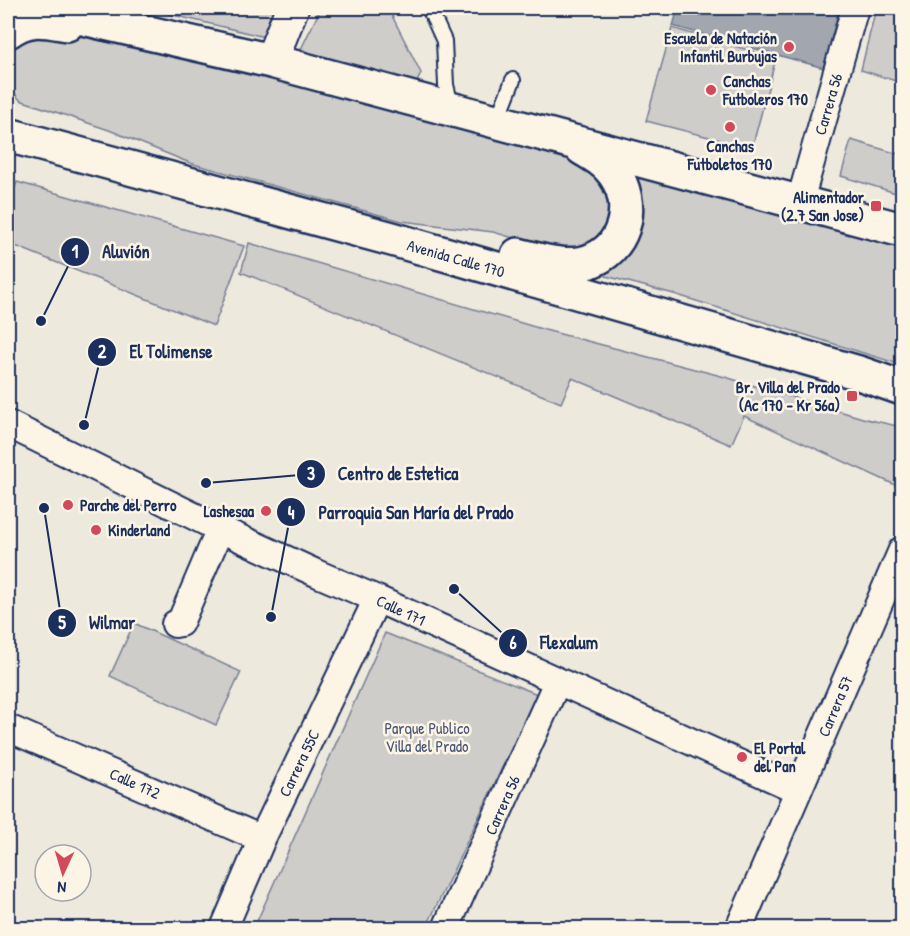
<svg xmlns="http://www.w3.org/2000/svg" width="910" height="936" font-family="'Patrick Hand',sans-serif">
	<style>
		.green { fill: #cfcdca; stroke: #757e94; stroke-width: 1.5 }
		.water { fill: #a2a7af; stroke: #6c778f; stroke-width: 1.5 }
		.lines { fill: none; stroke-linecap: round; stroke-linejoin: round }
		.service-casing { stroke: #1b2f5e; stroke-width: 18 }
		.minor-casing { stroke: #1b2f5e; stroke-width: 30 }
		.tertiary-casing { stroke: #1b2f5e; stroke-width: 36 }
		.primary-casing { stroke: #1b2f5e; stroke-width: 38 }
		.service { stroke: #fcf5e5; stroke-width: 14 }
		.minor { stroke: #fcf5e5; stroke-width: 26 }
		.tertiary { stroke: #fcf5e5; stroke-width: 32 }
		.primary { stroke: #fcf5e5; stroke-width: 33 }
		.poi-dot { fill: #d1495b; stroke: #fcf5e5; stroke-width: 2 }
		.labels { text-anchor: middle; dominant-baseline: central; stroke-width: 5; stroke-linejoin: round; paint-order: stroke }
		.poi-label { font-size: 16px; font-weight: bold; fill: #1b2f5e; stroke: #fcf5e5; text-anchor: end }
		.street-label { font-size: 16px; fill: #1b2f5e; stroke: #fcf5e5 }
		.park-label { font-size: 16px; fill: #485679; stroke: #fcf5e5 }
		.leader { fill: none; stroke: #1b2f5e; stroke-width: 2 }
		.callout-dot { fill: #1b2f5e; stroke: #fcf5e5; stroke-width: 2 }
		.mark-label { font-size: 18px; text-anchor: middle; font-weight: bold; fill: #fff }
		.callout-label { font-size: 18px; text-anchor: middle; font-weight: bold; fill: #1b2f5e; stroke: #fcf5e5; stroke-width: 5; stroke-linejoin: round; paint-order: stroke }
	</style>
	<rect width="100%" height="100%" fill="#eee9dd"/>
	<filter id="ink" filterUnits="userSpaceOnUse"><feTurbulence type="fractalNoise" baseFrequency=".0167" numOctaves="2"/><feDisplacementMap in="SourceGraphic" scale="12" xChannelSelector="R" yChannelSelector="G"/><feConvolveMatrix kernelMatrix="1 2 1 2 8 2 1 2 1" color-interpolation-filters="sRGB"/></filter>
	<g filter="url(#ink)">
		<path class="green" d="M144,8H281L269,38Z
			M321,8H388L421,73L417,82L300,51Z
			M876,8L902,14V83L861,70Z
			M672,28L776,58L752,148L646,121Z
			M50,29L101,41L179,52L569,156L610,187L613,213L601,240L573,252L527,242L493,232L402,221L190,163L109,130L20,100C6,86 6,66 8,47Z
			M851,140L902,155V195L841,176Z
			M631,171L902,240V365L674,294L606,276L603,272L641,210L639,182Z
			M17,182L244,246L214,326L8,243V208Z
			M249,243L545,330L725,377L866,419L902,427V488L744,416L731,445L572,378L561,403L241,272Z
			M134,623L241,672L216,725L110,676Z
			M385,633L537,694L426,928H254Z"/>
		<path class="water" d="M678,8H839L824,68L673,26Z"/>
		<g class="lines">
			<defs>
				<path id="service" d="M429,8L444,41L446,85L452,109
					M497,121L513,80"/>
				<path id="minor" d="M800,201L855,8
					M8,424L220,529L316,573L377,599L798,790
					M175,624L180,623L220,529
					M8,728L262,839
					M224,928L262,839L377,599
					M446,928L557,682
					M739,928L902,550"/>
				<path id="tertiary" d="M271,61L292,8"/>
				<path id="primary" d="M39,8L271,61L902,230
					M8,31C29,16 43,20 67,24
					M8,135L392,239L859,373L902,388
					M518,255C542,261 571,271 595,259C627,244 635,202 614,173C606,162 594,155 582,148"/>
			</defs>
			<use href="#service" class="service-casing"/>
			<use href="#minor" class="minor-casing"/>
			<use href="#tertiary" class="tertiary-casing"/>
			<use href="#primary" class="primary-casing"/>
			<use href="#service" class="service"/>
			<use href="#minor" class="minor"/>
			<use href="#tertiary" class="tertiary"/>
			<use href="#primary" class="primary"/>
		</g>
	</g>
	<g class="poi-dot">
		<circle cx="789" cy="47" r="6"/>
		<circle cx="711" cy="90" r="6"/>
		<circle cx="730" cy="127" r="6"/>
		<rect x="870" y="200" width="12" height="12" rx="3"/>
		<rect x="846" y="390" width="12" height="12" rx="3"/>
		<circle cx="68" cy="505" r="6"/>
		<circle cx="266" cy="511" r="6"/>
		<circle cx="96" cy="530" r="6"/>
		<circle cx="742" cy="757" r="6"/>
	</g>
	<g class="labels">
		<g class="poi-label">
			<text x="777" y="38">Escuela de Natación<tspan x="777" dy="18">Infantil Burbujas</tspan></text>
			<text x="723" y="81" text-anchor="start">Canchas<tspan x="723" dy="18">Futboleros 170</tspan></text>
			<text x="730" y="146" text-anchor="middle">Canchas<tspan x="730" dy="18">Futboletos 170</tspan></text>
			<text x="864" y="197">Alimentador<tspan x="864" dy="18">(2.7 San Jose)</tspan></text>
			<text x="840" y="387">Br. Villa del Prado<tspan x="840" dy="18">(Ac 170 - Kr 56a)</tspan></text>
			<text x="80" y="505" text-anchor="start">Parche del Perro</text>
			<text x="254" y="511">Lashesaa</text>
			<text x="108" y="530" text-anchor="start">Kinderland</text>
			<text x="754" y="748" text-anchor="start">El Portal<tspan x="754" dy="18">del Pan</tspan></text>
		</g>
		<g class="street-label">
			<text transform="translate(828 104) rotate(-74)">Carrera 56</text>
			<text transform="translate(456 258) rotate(16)">Avenida Calle 170</text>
			<text transform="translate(401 610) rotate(25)">Calle 171</text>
			<text transform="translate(835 706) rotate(-67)">Carrera 57</text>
			<text transform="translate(299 763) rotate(-64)">Carrera 55C</text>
			<text transform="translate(135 783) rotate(24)">Calle 172</text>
			<text transform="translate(502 805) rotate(-66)">Carrera 56</text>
		</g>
		<g class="park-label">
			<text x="427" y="728">Parque Publico<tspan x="427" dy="18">Villa del Prado</tspan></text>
		</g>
	</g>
	<path class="leader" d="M41 321L75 252M84 425L102 352M206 483L311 474M271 617L291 512M44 508L62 623M454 589L513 643"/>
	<g class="callout-dot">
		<circle cx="41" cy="321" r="6"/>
		<circle cx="84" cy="425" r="6"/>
		<circle cx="206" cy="483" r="6"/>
		<circle cx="271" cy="617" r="6"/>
		<circle cx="44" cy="508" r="6"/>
		<circle cx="454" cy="589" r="6"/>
		<circle cx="75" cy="252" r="15"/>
		<circle cx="102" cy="352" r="15"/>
		<circle cx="311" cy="474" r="15"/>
		<circle cx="291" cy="512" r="15"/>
		<circle cx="62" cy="623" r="15"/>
		<circle cx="513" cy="643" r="15"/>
	</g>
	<g class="mark-label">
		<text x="75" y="258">1</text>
		<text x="102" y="358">2</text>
		<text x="311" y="480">3</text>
		<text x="291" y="519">4</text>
		<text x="62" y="629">5</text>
		<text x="513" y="649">6</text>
	</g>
	<g class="callout-label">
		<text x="126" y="258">Aluvión</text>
		<text x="171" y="358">El Tolimense</text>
		<text x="398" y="480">Centro de Estetica</text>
		<text x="416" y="519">Parroquia San María del Prado</text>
		<text x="112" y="629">Wilmar</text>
		<text x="569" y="649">Flexalum</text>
	</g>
	<rect width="910" height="936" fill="none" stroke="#fcf5e5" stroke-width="30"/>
	<rect x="15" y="15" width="880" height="906" fill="none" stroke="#1b2f5e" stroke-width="2" filter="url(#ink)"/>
	<g transform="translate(63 873) rotate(184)"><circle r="28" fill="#fcf5e5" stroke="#a2a6af" stroke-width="1.5"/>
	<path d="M0-4.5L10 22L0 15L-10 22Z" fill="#d1495b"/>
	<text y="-9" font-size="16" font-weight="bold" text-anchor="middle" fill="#1b2f5e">N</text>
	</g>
</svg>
